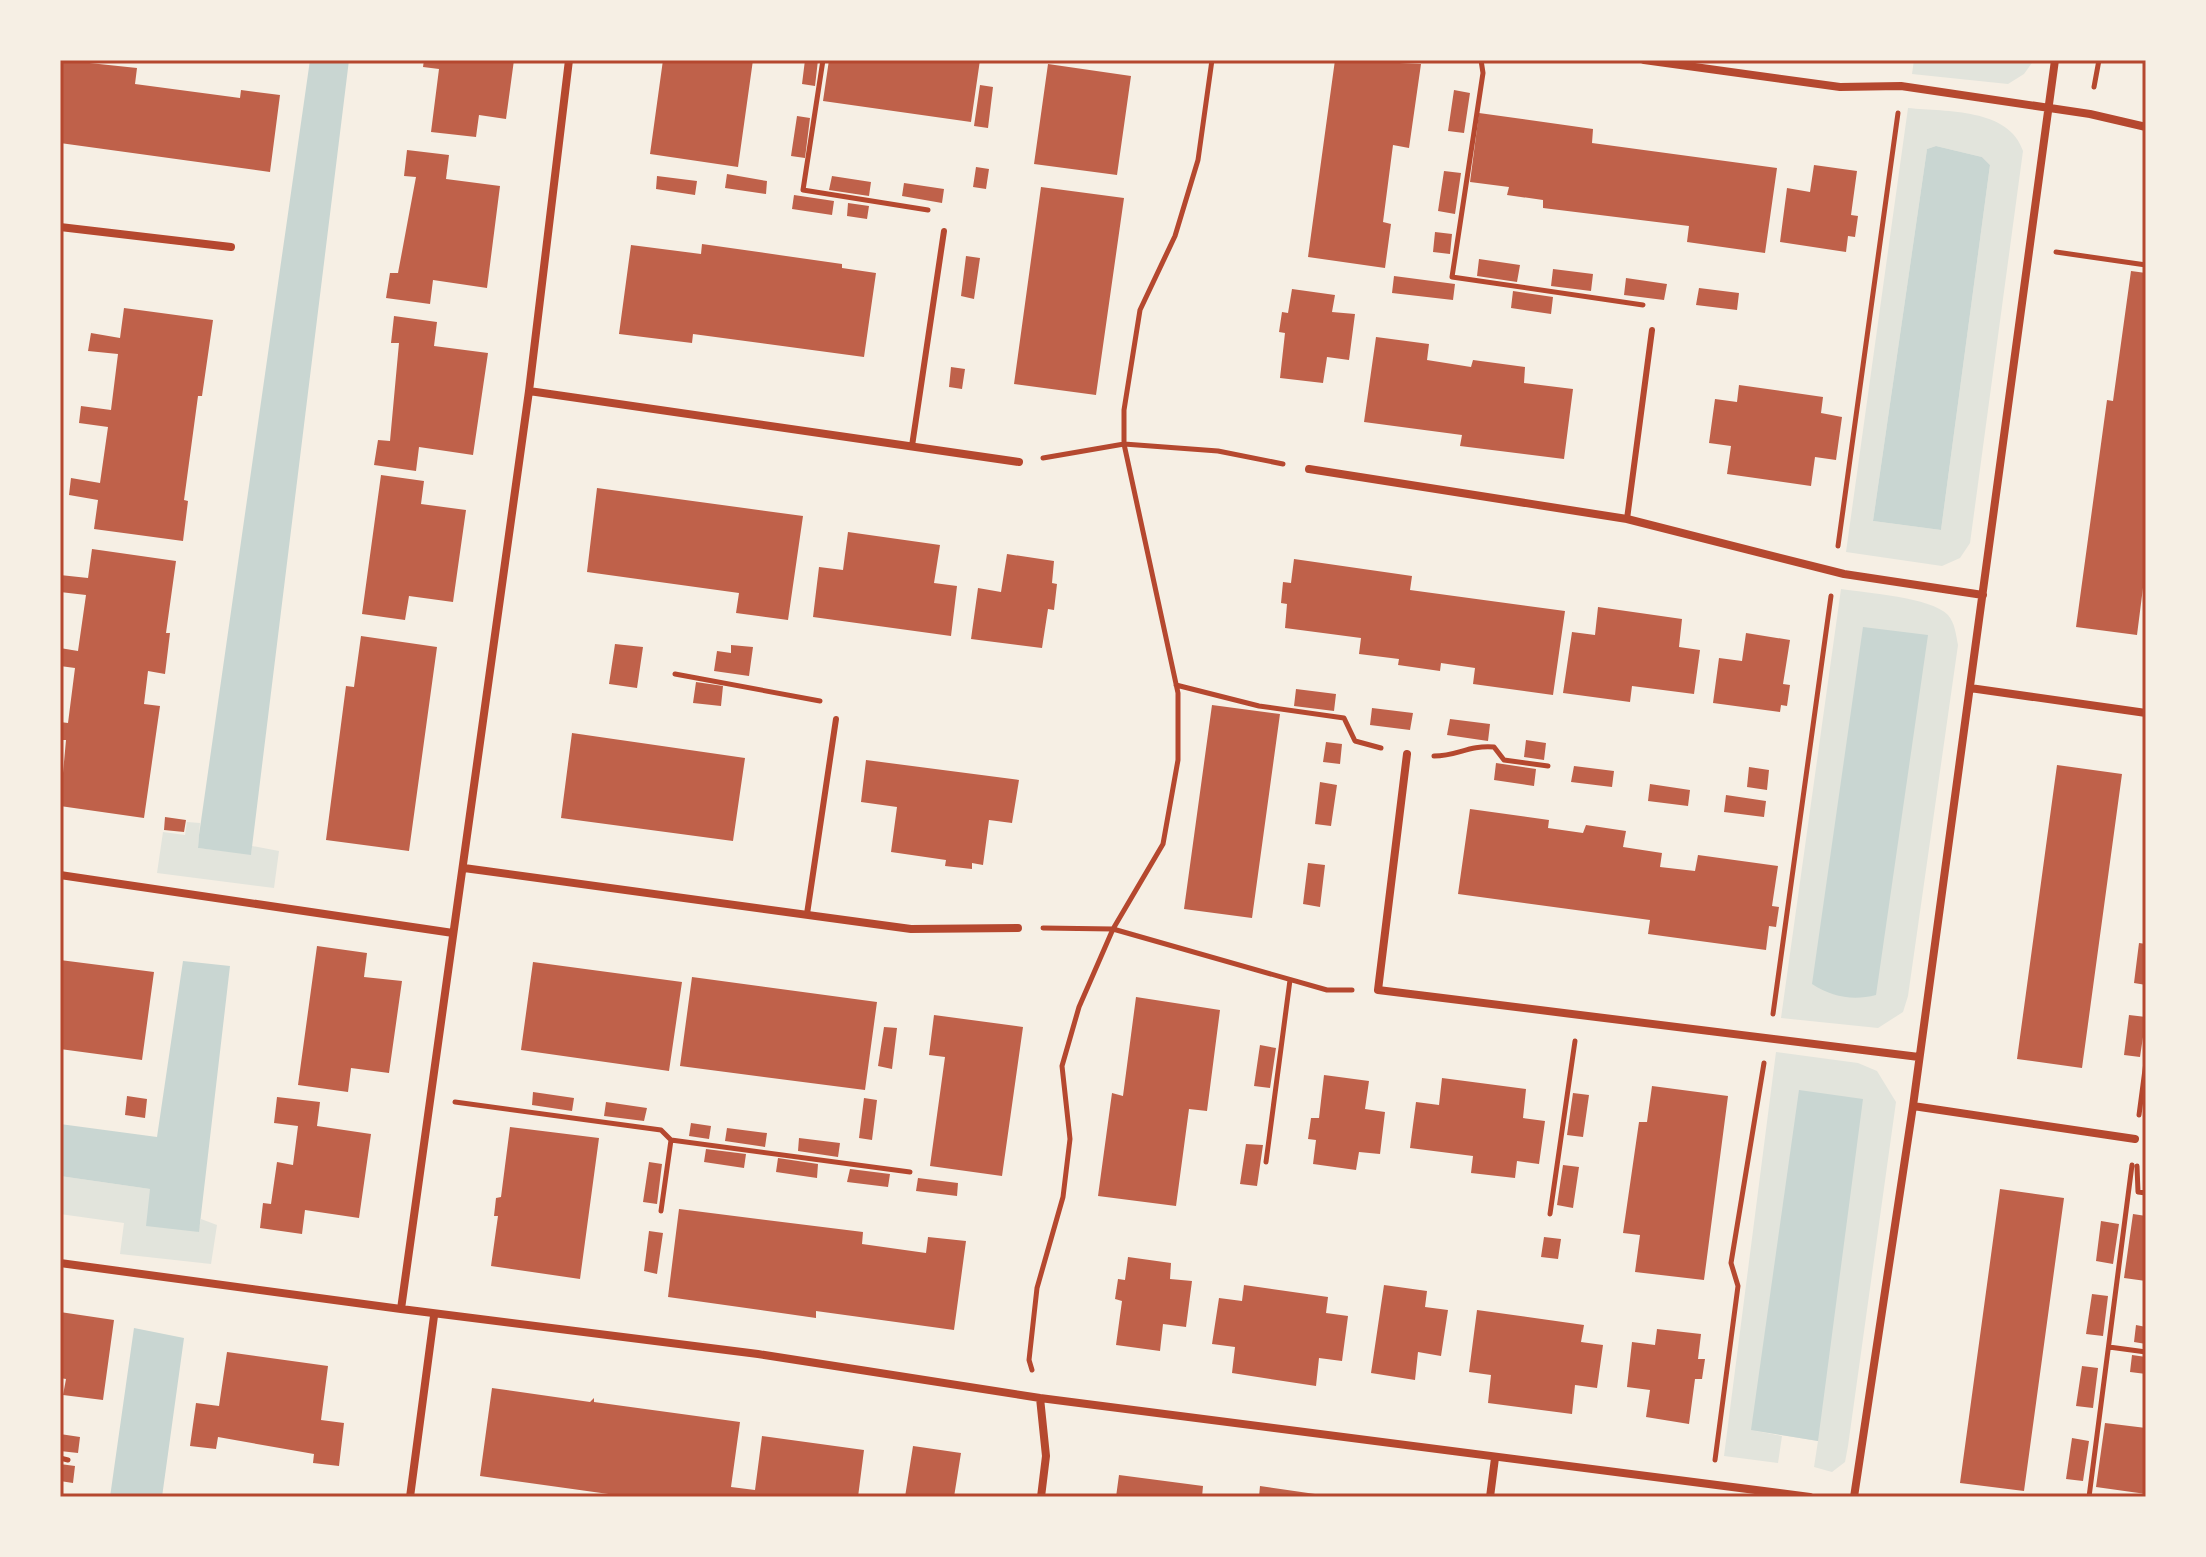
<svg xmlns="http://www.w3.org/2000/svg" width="2206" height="1557" font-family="Overpass,sans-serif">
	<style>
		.green { fill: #e2e4dc; fill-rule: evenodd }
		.water { fill: #c9d6d2 }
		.building { fill: #bf614a }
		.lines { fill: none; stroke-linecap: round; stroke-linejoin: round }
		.path { stroke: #b5482f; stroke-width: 5 }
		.service { stroke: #b5482f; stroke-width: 6 }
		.minor { stroke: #b5482f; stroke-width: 8 }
		.neatline { fill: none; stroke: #b5482f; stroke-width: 3 }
	</style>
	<rect width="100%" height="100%" fill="#f6efe4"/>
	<path class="green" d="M1914,60H2034L2024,74L2008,84L1912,74Z
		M1908,108C1947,112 2009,108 2023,151L1970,543L1960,558L1942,566L1846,552ZM1936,146L1982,157L1990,165L1941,530L1873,521L1927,149Z
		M1841,589C1866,593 1931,597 1948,615C1955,623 1956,635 1958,645L1908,996L1903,1012L1878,1028L1781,1018Z
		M187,822L200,823L198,848L251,854L252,846L279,851L274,888L157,873L163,832L185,835Z
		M1776,1052L1858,1063L1877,1071L1896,1102L1848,1446L1845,1462L1832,1472L1814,1467L1818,1441L1751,1430L1782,1436L1778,1463L1724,1456Z
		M60,1176L150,1189L198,1232L201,1219L217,1225L211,1264L120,1254L124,1223L60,1214Z"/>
	<path class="water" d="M310,60H349L251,855L198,848L199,835Z
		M1936,146L1982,157L1990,165L1941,530L1873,521L1927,149Z
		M1863,627L1928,635L1876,995C1853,1001 1832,997 1812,984Z
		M183,961L230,966L199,1232L146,1226L150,1189L60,1176V1124L157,1137Z
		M1799,1090L1863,1099L1818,1441L1751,1430Z
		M134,1328L184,1338L162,1497H110Z"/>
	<path class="building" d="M61,60L137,68L135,84L240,98L241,90L280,95L270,172L60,143Z
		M424,60H514L506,119L479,115L476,137L431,132L439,69L423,67Z
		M663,60H753L738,167L650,154Z
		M805,60H818L815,86L802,84Z
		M829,60H980L971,122L823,101Z
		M1335,60L1421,64L1409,148L1393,145L1383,222L1391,224L1385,268L1308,257Z
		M1048,64L1131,76L1117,175L1034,164Z
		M980,85L993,87L988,128L974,126Z
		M1454,90L1470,93L1464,133L1448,131Z
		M1479,113L1593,129L1592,143L1777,168L1765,253L1687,242L1689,226L1543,208V200L1507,195L1509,187L1470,182Z
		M797,116L810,118L805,158L791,156Z
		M407,150L449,155L446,179L500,186L487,288L433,280L430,304L386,298L390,273H398L416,177L404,176Z
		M1814,165L1857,171L1851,215L1858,216L1855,237L1848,236L1846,252L1780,242L1787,188L1810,192Z
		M976,167L989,169L986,189L973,187Z
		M1444,171L1461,173L1455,214L1438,211Z
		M727,174L767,181L766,194L725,188Z
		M657,176L697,181L695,195L656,189Z
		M832,176L871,182L869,196L829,190Z
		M904,183L944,189L942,203L902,196Z
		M1041,187L1124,198L1096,395L1014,384Z
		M794,195L834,201L832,215L792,209Z
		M848,203L869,206L867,219L847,216Z
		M1435,232L1452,234L1450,254L1433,252Z
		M702,244L842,264V268L876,273L864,357L693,334L692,343L619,334L631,245L701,254Z
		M966,256L980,258L974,299L961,296Z
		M1479,259L1520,265L1517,282L1477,276Z
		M1553,269L1593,274L1591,291L1551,286Z
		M2131,271L2146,273V564L2137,635L2076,627L2107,400L2113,401Z
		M1394,276L1455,284L1453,300L1392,293Z
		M1626,278L1667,284L1664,300L1624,295Z
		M1699,288L1739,293L1737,310L1696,305Z
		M1292,289L1335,295L1332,312L1355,314L1349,360L1327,357L1323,383L1280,378L1285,333L1279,332L1282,312L1288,313Z
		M1513,291L1553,297L1551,314L1511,308Z
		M124,308L213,320L202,396H198L184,500L188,501L183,541L94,529L98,500L69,495L71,478L100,483L108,427L79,423L81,406L111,410L118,354L88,351L91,333L120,338Z
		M394,316L437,322L434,346L488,353L473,455L419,447L416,471L374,465L378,440L390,441L399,343H391Z
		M1376,337L1429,344L1427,360L1471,367L1473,360L1525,367L1524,383L1573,389L1564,459L1460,446L1462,435L1364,422Z
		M951,367L965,369L962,389L949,387Z
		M1739,385L1823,397L1821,413L1842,417L1836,460L1815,457L1811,486L1727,474L1731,446L1709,443L1715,399L1737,402Z
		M381,475L424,481L421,504L466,510L453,602L409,596L405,620L362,614Z
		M597,488L803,516L788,620L736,613L739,593L587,572Z
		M848,532L940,545L934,583L957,586L951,636L813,617L819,567L843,570Z
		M92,549L176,561L166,633H170L165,674L148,671L144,704L160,706L144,818L60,806L66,740H60V722L68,723L75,668L60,666V648L78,651L86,595L60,592V575L88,578Z
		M1007,554L1054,561L1052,583L1057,584L1054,610L1048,609L1042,648L971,639L978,588L1001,592Z
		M1294,559L1412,576L1410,590L1565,611L1553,695L1473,684L1475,668L1441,663L1440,671L1398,665L1399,659L1359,654L1361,638L1285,628L1287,604L1281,603L1283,582L1291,583Z
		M1598,607L1682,619L1679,647L1700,650L1694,694L1632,686L1630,702L1563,693L1572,632L1595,635Z
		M1746,633L1790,640L1783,684L1790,685L1787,706L1781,705L1780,712L1713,703L1719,658L1742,661Z
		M361,636L437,647L409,851L326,840L346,686L354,687Z
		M615,644L643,647L637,688L609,684Z
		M731,645L753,647L749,676L714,671L717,651L731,653Z
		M696,682L723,686L721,706L693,703Z
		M1296,689L1336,694L1334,711L1294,706Z
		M1212,705L1280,714L1252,918L1184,909Z
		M1372,708L1413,713L1410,730L1370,725Z
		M1450,719L1490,724L1488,741L1447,735Z
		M572,733L745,758L733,841L561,818Z
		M1526,740L1546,743L1544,760L1524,757Z
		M1326,742L1342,744L1340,764L1323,762Z
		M866,760L1019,780L1012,823L989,820L983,865L972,863V869L945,866L946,860L891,852L897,807L861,802Z
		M1496,763L1536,769L1534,786L1494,780Z
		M2057,765L2122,774L2082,1068L2017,1059Z
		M1574,766L1614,771L1612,787L1571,782Z
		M1749,767L1769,770L1767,790L1747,787Z
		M1320,782L1337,785L1331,826L1315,824Z
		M1650,784L1690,790L1688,806L1648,801Z
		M1726,795L1766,801L1764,817L1724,812Z
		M1470,809L1549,820L1548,828L1583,833L1586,825L1626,831L1623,847L1662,853L1660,867L1695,871L1698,855L1778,866L1772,906L1779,907L1776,927L1769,926L1766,950L1648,934L1650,920L1458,894Z
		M165,817L186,820L184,832L164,830Z
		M1308,863L1325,865L1320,907L1303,904Z
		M2139,943L2146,944V985L2134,983Z
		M317,946L367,953L364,977L402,981L389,1073L351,1068L348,1092L298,1085Z
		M60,960L154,972L142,1060L60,1049Z
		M533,962L682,982L669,1071L521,1050Z
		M692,977L877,1002L865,1090L680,1066Z
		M1136,997L1220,1010L1207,1111L1189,1109L1176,1206L1098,1196L1112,1093L1123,1096Z
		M934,1015L1023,1027L1002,1176L930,1166L945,1057L929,1055Z
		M2129,1015L2146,1017L2140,1057L2124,1055Z
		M884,1027L897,1028L892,1069L878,1066Z
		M1260,1045L1276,1048L1270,1088L1254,1086Z
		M1324,1075L1369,1081L1365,1109L1385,1112L1380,1154L1359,1152L1356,1170L1313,1164L1316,1140L1308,1139L1311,1118H1319Z
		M1442,1078L1526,1089L1523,1118L1545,1121L1539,1164L1517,1161L1515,1178L1471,1173L1473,1156L1410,1148L1416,1102L1439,1105Z
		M1652,1086L1728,1096L1704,1280L1635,1272L1640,1235L1623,1233L1639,1122H1647Z
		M533,1092L574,1098L572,1111L532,1105Z
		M1573,1093L1589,1095L1583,1137L1567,1135Z
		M127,1096L147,1099L145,1118L125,1115Z
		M277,1097L320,1102L317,1126L371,1134L359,1218L305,1210L302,1234L260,1228L263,1203L271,1204L277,1162L293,1165L298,1126L274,1123Z
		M864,1098L877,1100L872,1140L859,1138Z
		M606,1102L647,1108L644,1121L604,1116Z
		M691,1123L711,1126L709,1139L689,1136Z
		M510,1127L599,1138L580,1279L491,1266L498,1216H494L496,1198L501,1197Z
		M727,1128L767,1133L765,1147L725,1141Z
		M799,1138L840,1143L838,1157L798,1151Z
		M1246,1144L1263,1145L1257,1186L1240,1184Z
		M706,1149L746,1154L744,1168L704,1162Z
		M778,1158L818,1164L817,1178L776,1172Z
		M649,1162L662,1164L657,1204L643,1202Z
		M1563,1165L1579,1167L1573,1208L1557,1205Z
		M850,1169L890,1174L888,1187L847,1182Z
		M918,1178L958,1183L957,1196L916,1191Z
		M2000,1189L2064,1198L2024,1491L1960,1483Z
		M679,1209L863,1232L862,1244L926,1253L928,1237L966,1241L954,1330L816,1311V1318L668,1297Z
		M2133,1214L2146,1216V1281L2124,1278Z
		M2101,1221L2119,1224L2113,1264L2096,1261Z
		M649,1231L663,1233L657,1274L644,1271Z
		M1544,1237L1561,1239L1558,1259L1541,1257Z
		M1128,1257L1171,1263L1170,1279L1192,1281L1186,1327L1163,1324L1160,1351L1116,1345L1122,1301L1115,1299L1118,1279L1125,1280Z
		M1244,1285L1328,1297L1326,1313L1348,1316L1342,1361L1319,1358L1316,1386L1232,1373L1235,1347L1212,1344L1219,1298L1242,1301Z
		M1384,1285L1427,1291L1425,1307L1448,1310L1441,1356L1418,1352L1415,1380L1371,1373Z
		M2092,1294L2108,1296L2103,1336L2086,1334Z
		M1477,1310L1584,1325L1581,1342L1603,1345L1597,1388L1575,1385L1572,1414L1488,1403L1491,1375L1469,1372Z
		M60,1312L114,1320L103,1400L63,1395L66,1379L60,1378Z
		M2136,1325L2146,1327V1344L2134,1342Z
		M1657,1329L1701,1334L1698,1359H1705L1702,1379H1695L1689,1424L1646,1417L1650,1390L1627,1387L1632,1342L1655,1345Z
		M227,1352L328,1366L321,1420L344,1423L339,1466L313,1463L314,1454L218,1437L216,1449L190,1446L196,1403L219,1406Z
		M2132,1355L2146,1357V1374L2130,1372Z
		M2082,1366L2098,1368L2093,1408L2076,1406Z
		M492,1388L590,1402L594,1398V1402L740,1422L731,1487L755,1490L762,1436L864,1450L858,1497H630L480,1476Z
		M2105,1423L2146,1428V1494L2096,1487Z
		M60,1434L80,1437L78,1453L60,1451Z
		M2072,1438L2089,1441L2083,1481L2066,1479Z
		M913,1446L961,1453L954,1497H905Z
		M60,1464L75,1466L73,1483L60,1481Z
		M1119,1475L1203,1486L1202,1497H1116Z
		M1260,1486L1322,1495L1321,1497H1259Z"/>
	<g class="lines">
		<path class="path" d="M823,60L803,190L928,210
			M1212,60L1198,160L1175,236L1140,310L1124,410V444L1178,693V760L1163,844L1113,929L1327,990H1352
			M1481,60L1483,73L1452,277L1643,305
			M2094,87L2099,60
			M2056,252L2146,265
			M1043,458L1124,444L1218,451L1283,464
			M1838,546L1898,113
			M675,674L820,701
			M1176,685L1259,706L1344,718L1355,741L1381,748
			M1434,756C1458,756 1468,745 1494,747L1504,760L1548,766
			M1773,1014L1831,596
			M455,1102L661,1130L671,1140L910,1172
			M2139,1115L2146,1062
			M1266,1162L1290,980
			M2137,1166L2138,1192L2146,1193
			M661,1211L671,1140
			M1550,1214L1575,1041
			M2109,1347L2146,1352
			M1032,1370L1029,1360L1037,1288L1063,1197L1070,1139L1062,1066L1079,1007L1113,929L1043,928
			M60,1458L68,1460
			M1715,1460L1738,1286L1731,1263L1764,1063
			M2089,1497L2132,1165"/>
		<path class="service" d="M912,446L944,231
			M1627,519L1652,330
			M807,914L836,719"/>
		<path class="minor" d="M569,60L529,391L401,1309L758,1354L1040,1398L1810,1497
			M1644,60L1840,87L1901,86L2090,114L2146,127
			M60,227L231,247
			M529,391L1019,462
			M1309,469L1627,519L1844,574L1983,595
			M1970,688L2146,713
			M1407,754L1378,990L1919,1057
			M464,868L911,929L1018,928
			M60,875L453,933
			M1913,1106L2135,1139
			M60,1263L401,1309
			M1040,1398L1046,1456L1041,1497
			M410,1497L434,1316
			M1490,1497L1495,1458
			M1854,1497L1913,1106L2055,60"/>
	</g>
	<rect width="2206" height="1557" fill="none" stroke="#f6efe4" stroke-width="124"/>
	<rect x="62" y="62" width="2082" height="1433" class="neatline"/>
</svg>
